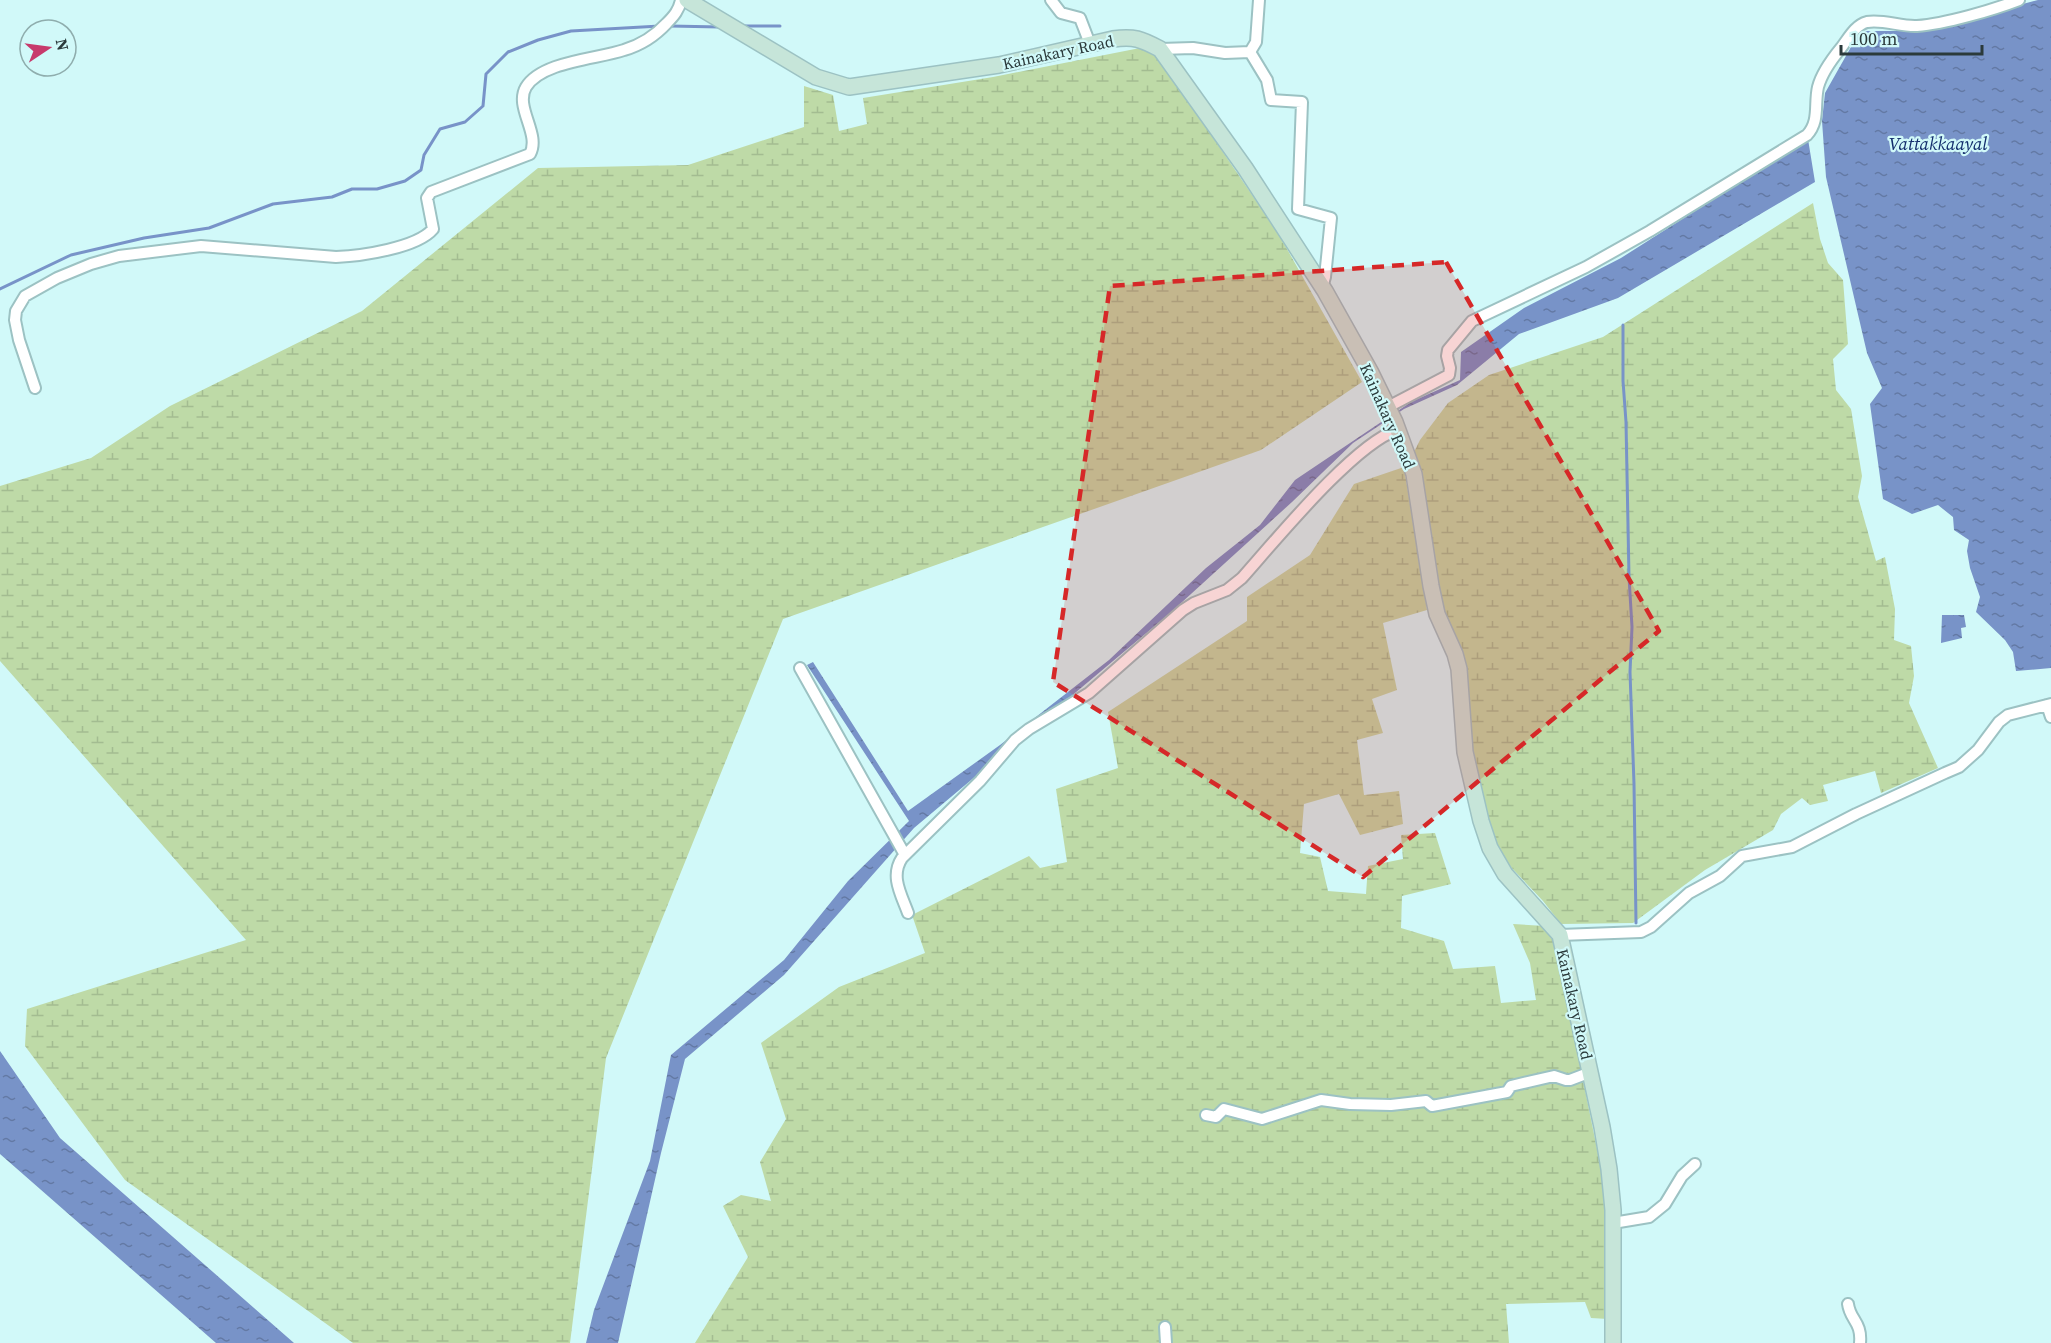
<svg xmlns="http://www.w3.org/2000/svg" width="2051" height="1343" font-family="'Source Serif 4',serif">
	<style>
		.wetland { fill: url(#wetland-marsh) }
		.water { fill: url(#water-ripples) }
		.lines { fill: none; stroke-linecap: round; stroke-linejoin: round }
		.stream { stroke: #7893c8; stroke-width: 3 }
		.street-casing { stroke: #9cc2c3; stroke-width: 14 }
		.secondary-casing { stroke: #9cc2c3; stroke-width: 18 }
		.street { stroke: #fff; stroke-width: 10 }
		.secondary { stroke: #c6e5d9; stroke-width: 15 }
		.marked { fill: #d62828; fill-opacity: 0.2; stroke: #d62828; stroke-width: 4.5; stroke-dasharray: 12 8; stroke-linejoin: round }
		.labels { text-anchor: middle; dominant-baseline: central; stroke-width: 4.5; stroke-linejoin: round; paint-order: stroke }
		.street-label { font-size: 16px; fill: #2b3a3b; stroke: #d1f9f9 }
		.water-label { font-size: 18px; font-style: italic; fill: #122d6c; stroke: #d1f9f9 }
	</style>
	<defs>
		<pattern id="wetland-marsh" width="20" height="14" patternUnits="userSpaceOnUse" patternTransform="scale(1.5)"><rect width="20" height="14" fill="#bedaa7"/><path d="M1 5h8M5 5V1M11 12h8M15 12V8" fill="none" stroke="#a3bc91"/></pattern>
		<pattern id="water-ripples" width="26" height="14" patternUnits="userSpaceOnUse" patternTransform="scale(1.5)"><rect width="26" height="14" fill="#7893c8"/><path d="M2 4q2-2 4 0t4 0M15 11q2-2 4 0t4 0" fill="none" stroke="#6379a4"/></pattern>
	</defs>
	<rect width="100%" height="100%" fill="#d1f9f9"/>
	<path class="wetland" d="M1140,48L1159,58L1278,233L1362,382L1261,450L783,619L606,1058L570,1343H353L125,1180L25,1046L27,1009L246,940L0,661V486L91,458L170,406L362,311L538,168L688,165L804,127V86L833,95L839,131L867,124L863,98L993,77Z
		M1813,203L1820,239L1828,263L1843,280L1848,344L1833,359L1836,390L1851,409L1862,476L1858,497L1876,561L1885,557L1895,609L1894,640L1911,646L1914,676L1909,703L1938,768L1881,793L1875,771L1823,785L1828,801L1810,805L1802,798L1781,814L1773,830L1705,870L1633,923L1561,924L1543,901L1507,863L1494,842L1479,793L1469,737L1467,666L1454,634L1440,610L1413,454L1420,440L1448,403L1489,375L1603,337Z
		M1404,467L1427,610L1383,623L1397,690L1372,699L1383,733L1357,740L1364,795L1399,791L1403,824L1360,835L1339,794L1304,804L1300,853L1320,857L1328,891L1366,894L1368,866L1403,859L1401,835L1435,833L1451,884L1402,896L1401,928L1444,941L1453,969L1495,966L1501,1003L1536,1000L1530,963L1513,924L1545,926L1556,947L1607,1198L1608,1319L1591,1318L1585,1302L1506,1304L1509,1343H695L748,1257L723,1206L741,1195L771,1201L760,1162L786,1119L761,1043L839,987L925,953L912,915L1029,856L1040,868L1067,862L1056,789L1118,768L1108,712L1247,621V597L1310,555L1354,484Z"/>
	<path class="water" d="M2038,0H2051V668L2016,671L2013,652L2005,640L1976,612L1980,597L1970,568L1967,551L1969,540L1954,530L1953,517L1938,505L1912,514L1883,499L1870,404L1882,388L1867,353L1826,177L1822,121L1825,93L1860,31H1921Z
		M1808,139L1815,182L1618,298L1519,334L1457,385L1404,409L1353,443L1292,502L1169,614L914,828L784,975L685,1059L661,1153L618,1343H586L594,1310L650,1161L671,1055L784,960L848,881L909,821L807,665L813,662L908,811L1000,745L1109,660L1206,568L1260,525L1295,480L1411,402L1460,380L1461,352L1524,308L1621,258Z
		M1942,615H1964L1966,627L1961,628L1962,638L1941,643Z
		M0,1051L60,1138L294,1343H216L0,1154Z"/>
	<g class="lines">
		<path class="stream" d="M670,26L720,27
			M742,26H780
			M0,289L71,255L144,238L209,228L273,204L332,197L352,189H377L405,181L421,170L424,155L440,129L465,122L483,106L486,74L508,52L538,40L571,31L660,26
			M1623,325V381L1626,422L1629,577L1632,627L1630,672L1634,784L1636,923"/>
		<defs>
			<path id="street" d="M1051,0L1061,13L1080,18L1090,44
				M1160,49L1193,48L1225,53L1250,52L1256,42L1259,0
				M1250,52L1267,80L1271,100L1302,102L1298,209L1331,218L1325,277L1322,287
				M35,388L19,340L15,320L16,311L25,296L57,278L91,264L119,256L201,246L336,257C361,256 417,248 433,229L427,198L431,192L530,154C541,134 514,107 526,87C542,61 598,59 624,50C641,45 655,36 667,23C674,16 679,10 681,0
				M1386,408L1449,375L1450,368L1447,356L1448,350L1472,321L1586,267L1650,231L1807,135C1820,121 1814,104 1818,87C1822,72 1832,59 1841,48C1848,39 1855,25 1867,22C1883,19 1901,27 1917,26C1945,24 1993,10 2019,0
				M800,668L905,855
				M2047,705L2051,717
				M908,913C901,894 890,876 902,858L980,781L1015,740L1029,729L1089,693L1183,610L1194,603L1227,590L1242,578C1275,541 1354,444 1397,430
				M1560,935L1641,932L1651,927L1689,893L1720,876L1742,856L1792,847L1856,814L1945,773L1959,767L1978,750L1999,722L2008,715L2051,704
				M1206,1115L1216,1117L1224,1109L1262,1119L1321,1100L1350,1104L1391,1105L1426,1101L1432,1106L1507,1092L1511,1086L1515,1085L1554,1076L1566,1080H1570L1591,1072
				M1613,1223L1649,1217L1665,1204L1682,1176L1695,1164
				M1848,1304C1850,1320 1862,1322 1860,1343
				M1165,1327L1166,1343"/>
			<path id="secondary" d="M687,0L816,77L849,87L999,65L1113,39C1134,36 1141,39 1160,49L1245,168L1325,291L1371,373L1395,422L1414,474L1431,586L1437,614L1455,654L1459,669L1465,752L1481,821L1490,848L1505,874L1560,935L1602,1127L1609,1169L1613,1210V1343"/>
		</defs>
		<use href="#street" class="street-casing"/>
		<use href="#secondary" class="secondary-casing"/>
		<use href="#street" class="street"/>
		<use href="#secondary" class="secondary"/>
	</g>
	<path class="marked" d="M1446,262L1659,631L1363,877L1053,682L1110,286Z"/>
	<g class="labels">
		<g class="street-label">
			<text transform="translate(1058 52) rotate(-12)">Kainakary Road</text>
			<text transform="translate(1388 416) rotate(66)">Kainakary Road</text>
			<text transform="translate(1575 1004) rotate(77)">Kainakary Road</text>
		</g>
		<g class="water-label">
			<text x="1938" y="143">Vattakkaayal</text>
		</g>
	</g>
	<g transform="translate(48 48) rotate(77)"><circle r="28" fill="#d1f9f9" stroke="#8fadad" stroke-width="1.5"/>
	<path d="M0-4.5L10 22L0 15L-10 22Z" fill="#c73a6c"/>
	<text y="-9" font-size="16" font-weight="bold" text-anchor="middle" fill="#2b3a3b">N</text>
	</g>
	<path d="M1841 45v9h141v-9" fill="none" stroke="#2b3a3b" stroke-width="3"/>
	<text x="1850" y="45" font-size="18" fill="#2b3a3b" stroke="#d1f9f9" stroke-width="4.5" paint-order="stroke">100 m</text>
</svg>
